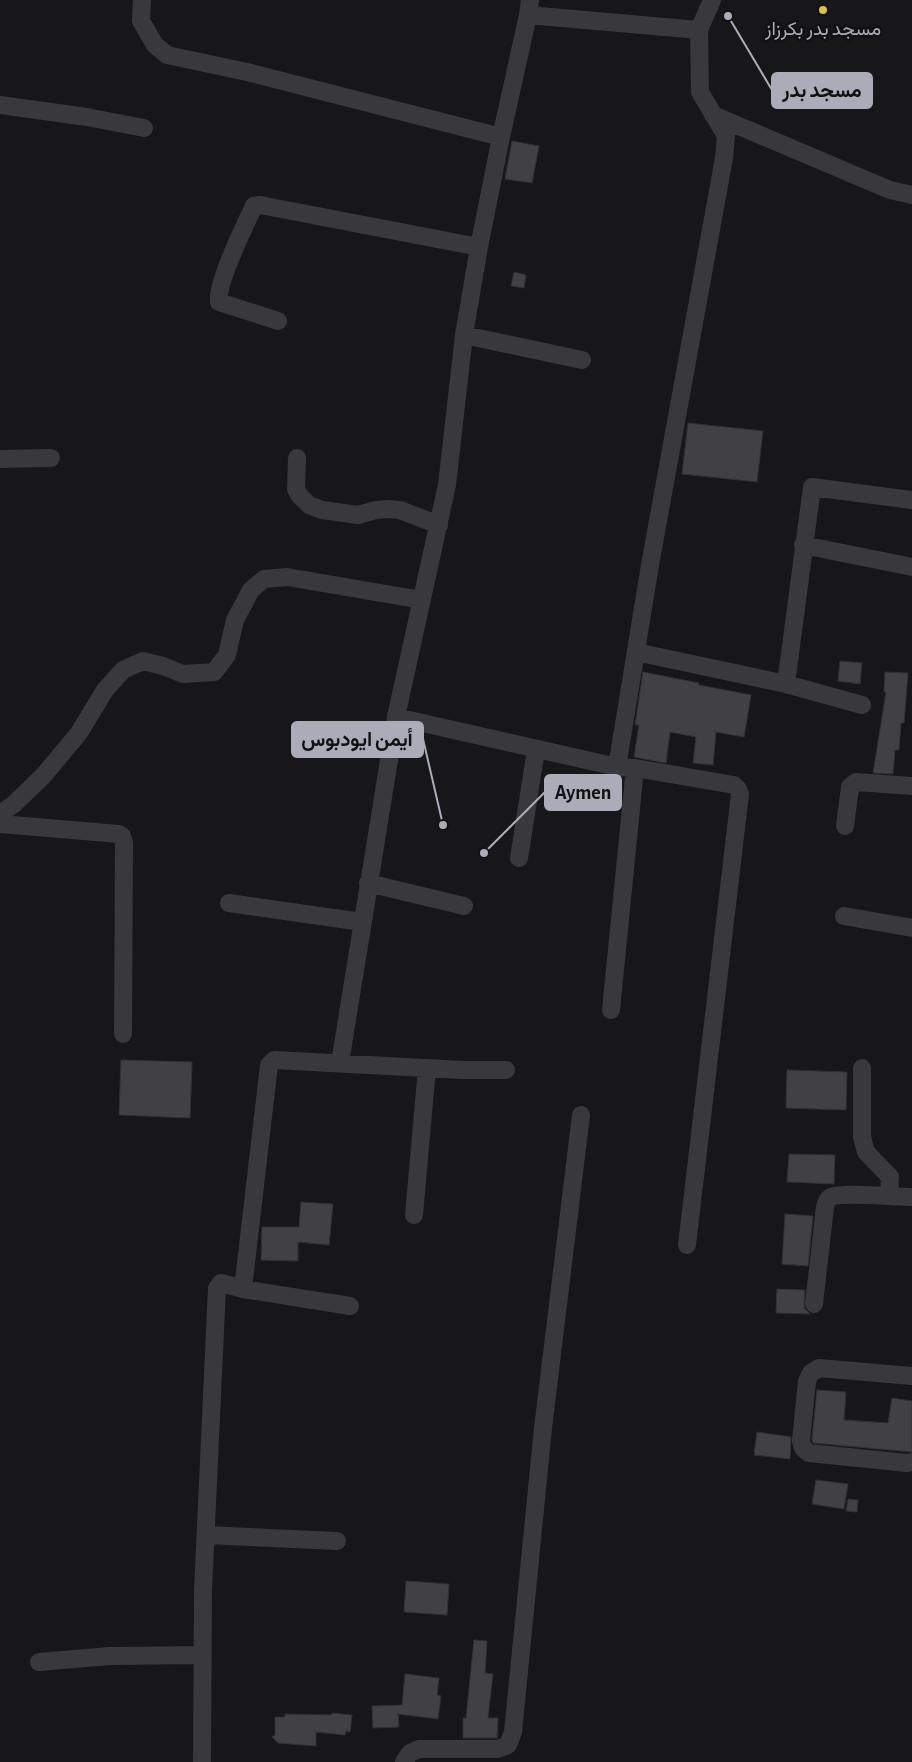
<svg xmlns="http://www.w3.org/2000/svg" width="912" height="1762" font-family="'Alegreya Sans',Vazirmatn,sans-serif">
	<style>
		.building { fill: #414145; stroke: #313134 }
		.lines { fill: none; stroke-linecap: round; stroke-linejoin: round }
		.minor { stroke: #38383d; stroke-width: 18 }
		.poi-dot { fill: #dfbf48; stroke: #121113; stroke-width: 2 }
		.labels { text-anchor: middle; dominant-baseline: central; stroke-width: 5; stroke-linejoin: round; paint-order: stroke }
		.poi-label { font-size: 19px; fill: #aaacb7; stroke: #121113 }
		.leader { fill: none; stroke: #aaacb7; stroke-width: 2 }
		.callout-dot { fill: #aaacb7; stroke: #121113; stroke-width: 2 }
		.callout { fill: #aaacb7; stroke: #aaacb7; stroke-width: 2 }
		.callout-label { font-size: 20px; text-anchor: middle; font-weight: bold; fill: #111 }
	</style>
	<rect width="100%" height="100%" fill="#171618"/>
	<path class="building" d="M512,141L539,146L532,183L505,179Z
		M514,272L526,275L524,288L511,286Z
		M688,423L763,431L757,482L682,474Z
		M840,661L862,663L860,684L838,681Z
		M643,672L699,683V685L751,695L744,737L716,732L713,765L693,763L696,737L670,732L666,763L634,757L639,725H635Z
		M885,672L908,673L904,723H901L899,750H895L893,774L873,773L886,692H884Z
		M121,1060L192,1062L190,1118L119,1115Z
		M787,1070L847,1072L846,1110L786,1108Z
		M789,1154L835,1155L834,1184L787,1182Z
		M301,1202L333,1204L329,1245L298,1242V1261L261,1260L262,1227H299Z
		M785,1214L813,1216L808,1266L782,1264Z
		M777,1289L805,1290L804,1308L810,1314L776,1313Z
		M817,1390L846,1392L844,1420L888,1423L892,1398L912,1401V1452L813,1443L812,1440Z
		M757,1432L791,1437L790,1459L754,1455Z
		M816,1480L848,1484L844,1509L812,1504Z
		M848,1499L858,1500L857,1512L846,1511Z
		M406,1581L449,1584L447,1615L404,1612Z
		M474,1640L487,1641L485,1673L493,1674L488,1718H498L497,1738H463V1718H466Z
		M405,1674L439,1678L437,1695L441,1696L438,1719L398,1714L399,1727L373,1728L372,1706L402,1705Z
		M332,1713L352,1715L350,1732L346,1731L345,1735L316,1732V1746L278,1743L272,1737L275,1735V1717H285V1714L331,1715Z"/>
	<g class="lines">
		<path class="minor" d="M142,0L141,21L155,45L167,55L247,72L501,137
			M528,15L699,30
			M0,105L87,117L144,128
			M713,115L890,190L912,195
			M278,321L219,302C216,284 245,225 254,206L260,205L479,247
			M464,335L582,360
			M297,458L296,489L299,495L309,505L322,510L358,515L376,510L389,509L400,510L439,525
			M0,459L51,458
			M803,545L912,567
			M636,652L786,684L812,487L912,500
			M786,684L862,705
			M396,717L617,767L635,768L734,785L738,789L740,794L687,1245
			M617,767L650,565L724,158L726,136L700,92L699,30L712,0
			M0,814L14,804L43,776L79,733L105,690L123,670L143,661L163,666L183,674L214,672L227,655L235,620L251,590L264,579L287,577L422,600
			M0,824L119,834L122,836L124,843L123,1034
			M845,826L850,787L856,782L912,786
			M519,858L536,750
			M368,883L464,906
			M229,903L362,922
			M844,916L912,928
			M611,1010L635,768
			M340,1063L396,717L447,485L464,335L479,247L501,137L528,15L530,0
			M862,1068V1137L866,1152L890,1177L889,1196
			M414,1215L427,1068
			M243,1289L269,1065L274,1060L463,1070H506
			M814,1304L825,1207C826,1203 827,1199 831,1197C842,1192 897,1197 912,1197
			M912,1376L819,1368L811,1373L807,1381L801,1441L803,1448L809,1453L907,1463L912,1462
			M206,1535L337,1541
			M39,1662L110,1656L203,1655
			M202,1762L203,1590L217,1288L221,1283L243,1289L350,1306
			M404,1762L410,1753L419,1749H498L508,1745L513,1732L543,1428L581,1115"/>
	</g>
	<circle class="poi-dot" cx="823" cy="10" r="5"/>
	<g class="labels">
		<g class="poi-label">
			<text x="823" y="29">مسجد بدر بكرزاز</text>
		</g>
	</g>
	<path class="leader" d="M728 16L772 90M443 825L423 739M484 853L545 792"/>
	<g class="callout-dot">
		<circle cx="728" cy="16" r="5"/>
		<circle cx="443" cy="825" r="5"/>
		<circle cx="484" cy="853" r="5"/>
	</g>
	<g class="callout">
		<rect x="772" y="73" width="100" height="35" rx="5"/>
		<rect x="292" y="722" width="131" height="35" rx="5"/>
		<rect x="545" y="775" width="76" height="35" rx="5"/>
	</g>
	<g class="callout-label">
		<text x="822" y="97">مسجد بدر</text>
		<text x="357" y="746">أيمن ايودبوس</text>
		<text x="583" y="799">Aymen</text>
	</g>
</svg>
